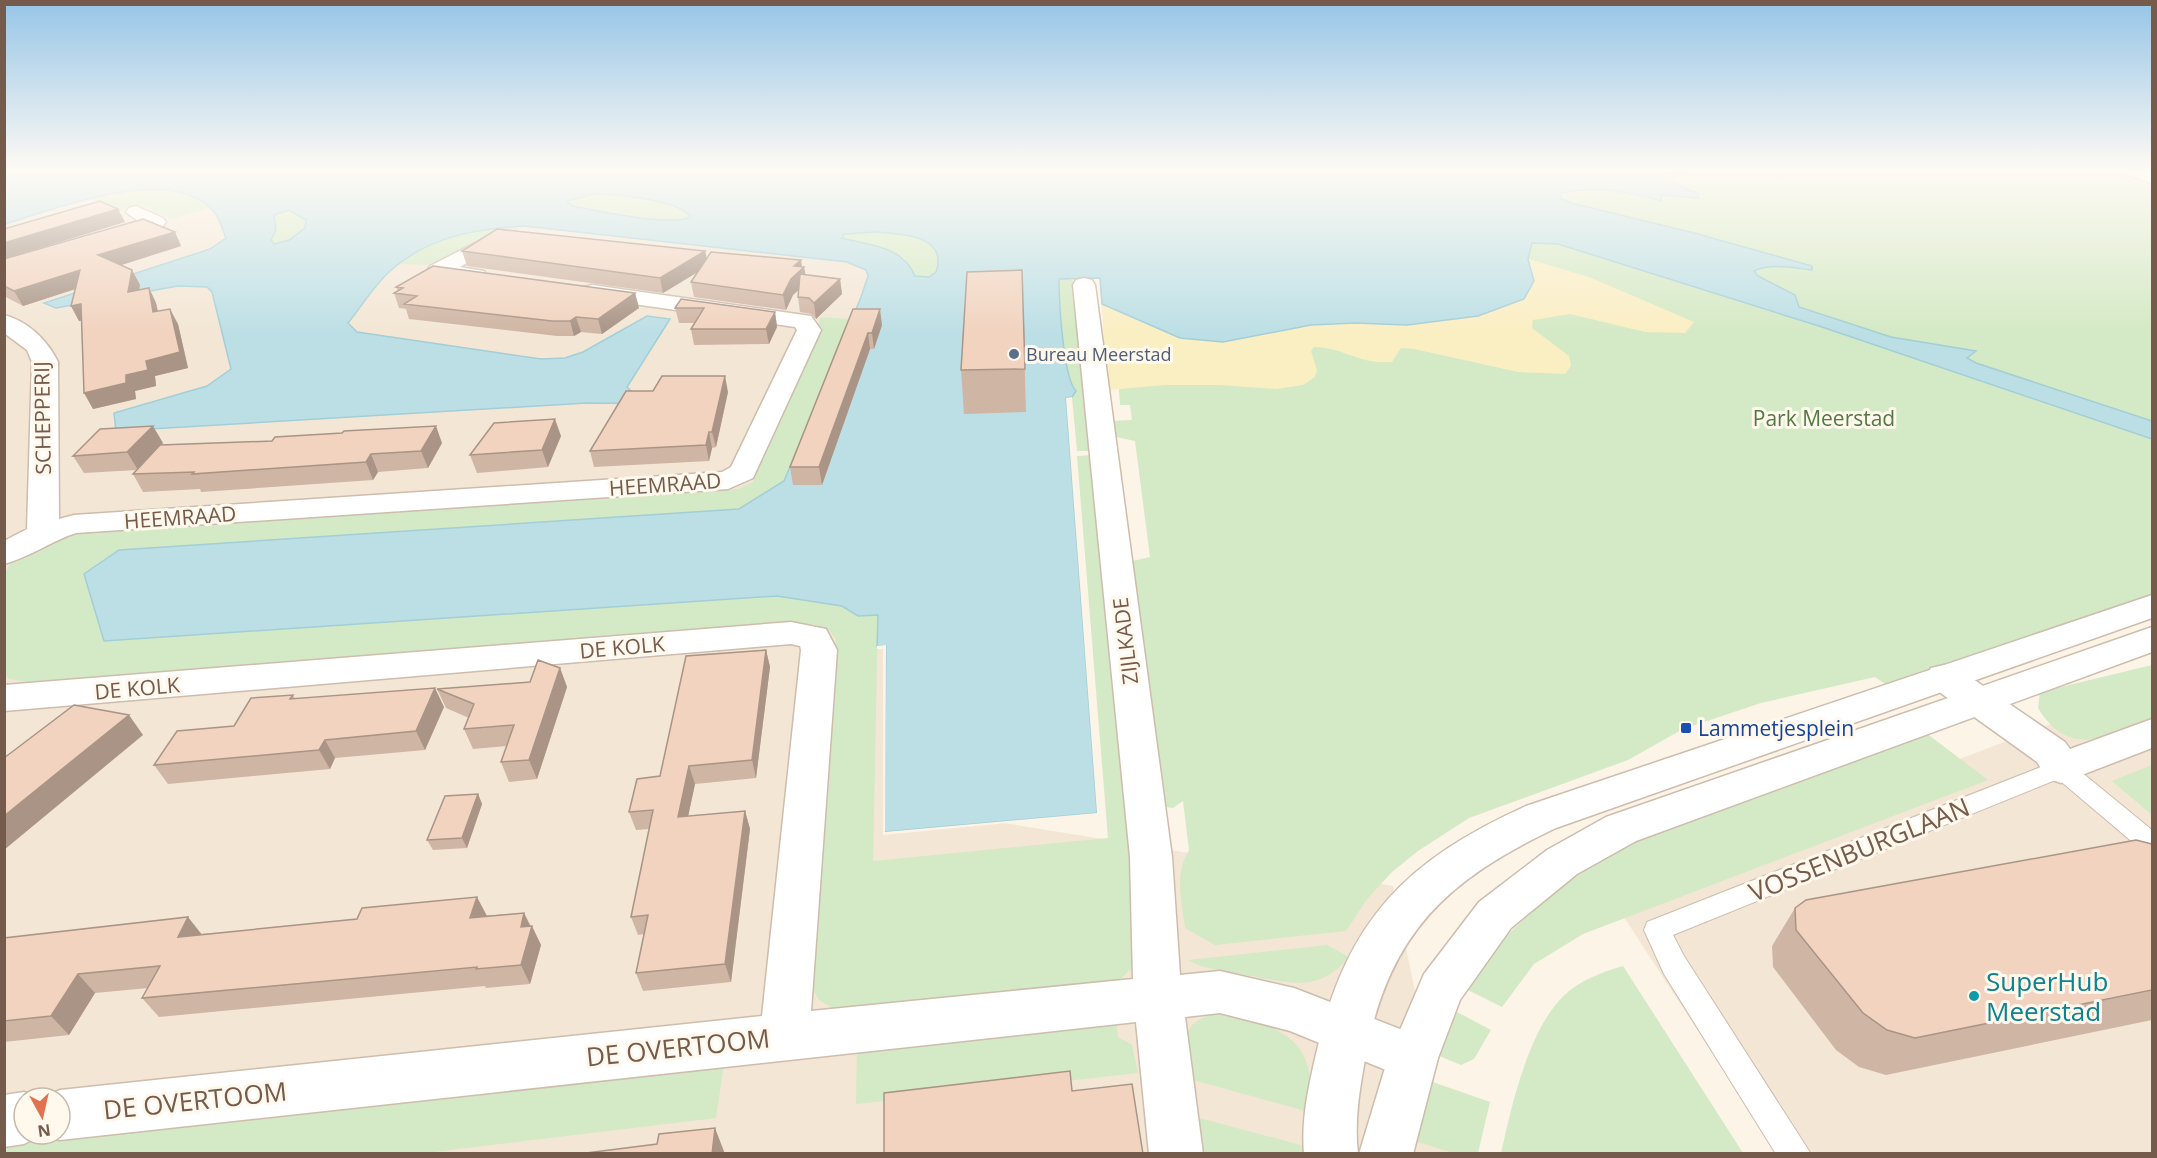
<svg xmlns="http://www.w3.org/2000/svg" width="2157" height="1158" font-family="'Open Sans',sans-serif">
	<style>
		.residential { fill: #f3e6d5; fill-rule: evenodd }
		.green { fill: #d4e9c5 }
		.sand { fill: #faeec3 }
		.water { fill: #bcdfe5; stroke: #a2ced7; stroke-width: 1.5; fill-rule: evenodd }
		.pier { fill: #fcf4e7 }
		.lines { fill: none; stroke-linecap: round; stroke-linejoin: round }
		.service-casing { stroke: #cebcad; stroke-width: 2 }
		.minor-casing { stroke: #cebcad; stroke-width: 3 }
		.tertiary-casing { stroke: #cebcad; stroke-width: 3 }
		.service { fill: #fff; fill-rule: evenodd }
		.minor { fill: #fff; fill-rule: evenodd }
		.tertiary { fill: #fff; fill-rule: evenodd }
		.wall { fill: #cfb5a4 }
		.shaded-wall { fill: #a99486 }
		.building { fill: #f1d3bf; stroke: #a99486; stroke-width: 1.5 }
		.service-dot { fill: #5c6f8a; stroke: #fff8ed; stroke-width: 2 }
		.transit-dot { fill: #1a4fb4; stroke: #fff8ed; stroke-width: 2 }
		.culture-dot { fill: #0f9aa8; stroke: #fff8ed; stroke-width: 2 }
		.labels { text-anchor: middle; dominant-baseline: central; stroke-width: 6; stroke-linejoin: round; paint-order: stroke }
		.far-service-label { font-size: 18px; fill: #4e5e75; stroke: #fff8ed; text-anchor: start }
		.street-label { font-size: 21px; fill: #755b4c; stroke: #fff8ed }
		.park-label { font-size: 21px; fill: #547a43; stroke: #fff8ed }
		.transit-label { font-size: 21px; fill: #164399; stroke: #fff8ed; text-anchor: start }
		.near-street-label { font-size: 26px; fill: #755b4c; stroke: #fff8ed }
		.near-culture-label { font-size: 26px; fill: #0d838f; stroke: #fff8ed; text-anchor: start }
	</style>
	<rect width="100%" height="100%" fill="#fcf4e7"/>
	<path class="residential" d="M108,171H246L532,192L864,254L917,310L899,806L1393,886L1449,1153L5,1154V214ZM24,1098H60V1134H24Z
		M2152,685V1153H1777L1609,894Z"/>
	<path class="green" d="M1698,171H2127L2152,181V594L1888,686L1875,677L1761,703L1683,729L1628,760L1469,818L1418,851L1392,872L1367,899L1346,931L1215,945L1185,928C1182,901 1174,874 1189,850L1183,801L1173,808L1166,807L1160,802L1128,562L1150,557L1135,441L1111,436L1110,421L1132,420L1130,405H1120L1119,389L1127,388L1196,355L1548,265L1528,259L1532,243H1546L1594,210L1560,198L1562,193C1595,185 1629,193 1661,201V195L1697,198L1690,189L1661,179L1664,173Z
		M143,190L190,194L209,208L172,219L141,205L119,212L91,199Z
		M593,194C615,194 677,199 691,217C670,227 597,211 573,206L566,201Z
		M289,210L307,220L305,228L289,240L273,244L271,240L276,230L274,215Z
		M524,226L495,243L436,265L398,264C435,236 478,228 524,226Z
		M875,232C899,234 949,234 936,272L929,277L915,276L904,258L842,238L844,234Z
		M1058,279H1070L1075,282L1092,451H1077L1072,397L1076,391C1062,376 1061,303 1058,279Z
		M820,317L851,319L784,481L738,509L119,550L104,641L777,596L842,606L858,616L878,615L873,861L1108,838L1077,456L1093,455L1141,940L1136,964L1117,982L843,1014L819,1000L812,988L836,640L830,631L814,624L27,682L9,679L5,674C5,654 0,582 7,569C24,535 104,530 138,527L738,489L753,482L817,332Z
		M2152,665V719C2108,736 2070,760 2038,708L2040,692Z
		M1926,733L1988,780L1583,934L1534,964L1502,1007L1468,990L1508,934L1552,894L1608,854L1693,816Z
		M2152,765V815L2112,781Z
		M1327,945L1349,957C1319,993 1291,983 1251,976C1228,971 1208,971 1188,960Z
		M1623,966L1743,1153H1501C1512,1105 1529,1024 1569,991C1585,978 1604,972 1623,966Z
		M1221,1012C1284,1029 1318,1037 1309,1112L1186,1078C1186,1040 1177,1022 1221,1012Z
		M1457,1012L1491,1030L1474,1059L1461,1065L1437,1055Z
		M1116,1021L1118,1037L1132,1045L1138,1073L856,1104L857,1050Z
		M724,1064L716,1118L426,1153L5,1154L4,1142Z
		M1427,1080L1490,1102L1478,1153H1453L1412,1140Z
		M1192,1116L1308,1147L1309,1153H1197Z"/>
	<path class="sand" d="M1528,259L1589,277L1694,322L1685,333L1645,332L1570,314L1533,320L1532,328L1569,356L1571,366L1565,374L1518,372L1414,349L1401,348L1392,362C1359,365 1343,347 1314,347L1311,351L1317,370L1315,377L1303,385L1276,389L1219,385H1166L1107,390L1102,304L1143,323L1269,332L1311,325L1355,323L1532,268Z"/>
	<path class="water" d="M5,171H1698L1664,173L1661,178L1699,194L1698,198L1662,195L1661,201C1629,192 1595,185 1562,193L1560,198L1571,203L1694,233L1812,266V270C1794,268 1771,263 1754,271L1758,276L1795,295L1799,307L1891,337L1976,351L1967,358L1976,363L2152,421V439L1822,327L1558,244L1532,243L1528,259L1534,281L1524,299L1478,316L1407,325L1355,323L1311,325L1223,342L1180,338L1102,304L1100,278L1059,279C1059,300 1063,378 1076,391L1072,397L1066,398L1097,813L884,832L886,646H877L878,615L858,616L842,606L777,596L104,641L84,574L119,550L739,509L784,481L861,297L868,276L866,270L847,262L524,226C474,229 426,237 388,273C373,287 361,307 348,323L357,332L541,359L565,358L583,352L647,316L670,319L627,387L633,393L679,404L587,403L116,431L114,413L207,386L231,369L212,292L207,287L178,286L56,308L44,303L210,249L226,238C223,231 220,219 215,213C174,161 56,209 5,224ZM593,194C614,194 677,199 691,217C670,227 597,211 573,206L567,201ZM289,210L306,220L305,228L289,240L274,244L271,240L276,230L274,215ZM875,232C899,234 949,234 936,272L929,277L915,276C902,245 870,246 842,238L844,234Z"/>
	<path class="pier" d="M1072,397V400H1069L1100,814L883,835V649H877V646L886,645L885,832L1097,813L1066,398Z"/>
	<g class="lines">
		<defs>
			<path id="service" d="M2061,759L2069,762L2152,830V854L2143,851L2058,779L1673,935L1684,956L1811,1154H1776L1664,974L1644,930L1647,922Z"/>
			<path id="minor" d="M136,206L163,218L166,222L163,226L109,243L102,241L99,237L102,233L138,221L126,212L129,208Z
				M483,239L490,241L494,245L490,249L460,267L484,271L487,276L484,281C468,285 446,280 430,276L427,271L430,266Z
				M1084,278L1092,280L1095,285L1172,857L1180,975L1220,971L1294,988L1431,1041L1438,1058L1431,1075L1413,1081L1290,1031L1220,1013L1185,1017L1203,1154H1149L1136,1022L60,1140L44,1134H60V1098H41L60,1090L762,1016L801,650L800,646L791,644L4,711V685L791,622L826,629L837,650L811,1011L1133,979L1130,857L1073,285L1076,280Z
				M592,285L811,316L821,330L753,478L728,489L76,533C51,541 30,557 4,564V541L27,529L32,362L27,350L4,333V315C28,321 48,341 58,362L59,519L74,515L722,472L731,467L797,330L795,327L584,297L581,292L584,287Z
				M1944,665L1957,668L2065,742L2070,749L2152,719V748L2061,783L2047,778L2037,762L1931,686L1926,677L1931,668Z
				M24,1092L38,1098H24V1134H43L24,1144L4,1147V1095Z"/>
			<path id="tertiary" d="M2125,171L2152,172V183L2128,175Z
				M2152,595V618L1556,828C1447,880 1390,932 1366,1054C1360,1087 1354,1120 1358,1154H1304C1301,1118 1309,1084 1317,1050C1347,919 1407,860 1526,806Z
				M2152,627V652L1636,841L1577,874L1511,928L1460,1000L1438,1058L1413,1154H1359L1388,1058L1424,974L1479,902L1547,850L1606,817Z"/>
		</defs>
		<use href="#service" class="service-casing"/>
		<use href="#minor" class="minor-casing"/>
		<use href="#tertiary" class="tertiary-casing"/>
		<use href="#service" class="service"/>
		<use href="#minor" class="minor"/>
		<use href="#tertiary" class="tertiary"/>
	</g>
	<path class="wall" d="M118,209L125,222L25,253L175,232L181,246L120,265L132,270L140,285L139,290L149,288L156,303L158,311L178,324L188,368L155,376L156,386L135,391L136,399L93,409L82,321H79L71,306L75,289L23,306L4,296V229Z
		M462,251H705L707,258L801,260L802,267L805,275L840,279L842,294L816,319L811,314L800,312L798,297L799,290L793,295L786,310L694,297L691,282L697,272L663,293L467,266Z
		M1022,270L1026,412L964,414L961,370Z
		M396,287L635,293L639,308L602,334L581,332L574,336H557L409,319L406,309L399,308L394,293L398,291Z
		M681,299L775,312L777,327L769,344L694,345L691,329L695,323H679L675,308Z
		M853,309L882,325L874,349H870L822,485H793L790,467Z
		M728,392L716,447L712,448L709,461L594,467L590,451Z
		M561,436L548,467L477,473L470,455Z
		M163,443L161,445L442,443L428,468L378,472L373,480L201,492L200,489L143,492L133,474L137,470L84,473L73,456Z
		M766,650L770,667L756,778L695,784L688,817L745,811L750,829L731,982L643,991L636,973L644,934L638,935L631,917L649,829L636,830L629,812Z
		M560,668L567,687L537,779L509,782L501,762L507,746L473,749L464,729L469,718L446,708L437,689L530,682Z
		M293,695L295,699L444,707L425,750L335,758L330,769L168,784L154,765L234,726Z
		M478,794L482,804L467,848L433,850L427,840Z
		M2152,844V1020L1886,1075L1859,1067L1836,1050L1773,967L1772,946L1795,908Z
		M524,913L541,945L530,984L486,988L485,986L159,1017L142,998L148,988L95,993L69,1035L4,1042V938L201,934Z"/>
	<path class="shaded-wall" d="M118,209L125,222L4,259V243Z
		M175,232L181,246L106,270L98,255Z
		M705,251L708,266L663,293L660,278Z
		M801,260L802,269L804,267L807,282L793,295L786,310L783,295L794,266Z
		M80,270L88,285L23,306L14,291Z
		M132,270L140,285L136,307L128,292Z
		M840,279L842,294L816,319L814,303Z
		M149,288L156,303L161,328L153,312Z
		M635,293L639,308L602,334L598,319Z
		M81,304L90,319L79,321L71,306Z
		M170,309L178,324L188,368L155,376L156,386L135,391L136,399L93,409L84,393L126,375L146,361Z
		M880,309L882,325L874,349L872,333Z
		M775,312L777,327L769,344L766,329Z
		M576,317L581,332L574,336L570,321Z
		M868,333L870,349L822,485L819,467Z
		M725,376L728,392L716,447L712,432Z
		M555,419L561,436L548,467L542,450Z
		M153,426L163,443L138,470L127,452Z
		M436,426L442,443L428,468L421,451Z
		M709,432L712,448L709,461L706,445Z
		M371,454L378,472L373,480L366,462Z
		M766,650L770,667L756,778L752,760Z
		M560,668L567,687L537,779L529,760Z
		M435,688L444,707L425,750L416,731Z
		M129,715L143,735L4,850V816Z
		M325,740L335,758L330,769L319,750Z
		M689,766L695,784L684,835L678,817Z
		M478,794L482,804L467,848L462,838Z
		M745,811L750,829L731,982L725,964Z
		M477,897L487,916L470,918Z
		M524,913L531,928L532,926L541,945L530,984L521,965V927Z
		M188,917L203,936L178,937Z
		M78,974L95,993L69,1035L51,1016Z
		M715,1128L725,1154H712Z"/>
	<path class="building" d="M100,201L118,209L4,243V229Z
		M143,219L175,232L98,255L132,270L128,292L149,288L153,312L170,309L180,352L146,361L148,370L126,375V383L84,393L81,304L71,306L80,270L14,291L4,286V259Z
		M497,229L705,251L660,278L462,251Z
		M711,252L801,260L794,266L804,267L791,279L783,295L691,282Z
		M433,266L635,293L598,319L576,317L570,321H552L404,304L417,296L394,293L403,288L396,287Z
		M1022,270L1025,369L961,370L967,272Z
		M800,274L840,279L814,303L809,298L798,297Z
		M681,299L775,312L766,329H691L704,308H675Z
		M853,309H880L872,333H868L819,467H790Z
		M662,376H725L712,432H709L706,445L590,451L626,391H653Z
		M555,419L542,450L470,455L494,423Z
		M153,426L127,452L73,456L100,429Z
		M436,426L421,451L371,454L366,462L192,474L194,472L133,474L160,445L272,441L275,437L342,433L344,431Z
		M766,650L752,760L689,766L678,817L745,811L725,964L636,973L648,915L631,917L653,810L629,812L637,779L660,776L686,656Z
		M538,660L560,668L529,760L501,762L514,725L464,729L474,704L437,689L530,682Z
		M435,688L416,731L325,740L319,750L154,765L177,731L234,726L251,698L293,695L290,699Z
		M74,705L129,715L4,816V758Z
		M478,794L462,838L427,840L445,796Z
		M2136,840L2152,844V990L1915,1038L1887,1030L1863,1013L1796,930L1795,908L1806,900Z
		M477,897L470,918L524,913L521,927L532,926L521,965L476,969L477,967L142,998L160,966L78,974L51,1016L4,1021V938L188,917L178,937L357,919L362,908Z
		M1070,1071L1072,1091L1132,1084L1143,1154H884V1093Z
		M715,1128L712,1154H578L657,1144L659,1134Z"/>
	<linearGradient id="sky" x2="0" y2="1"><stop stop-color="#96c5e7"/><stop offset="0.51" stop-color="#fefaf4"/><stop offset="1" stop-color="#fefaf4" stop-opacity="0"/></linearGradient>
	<rect width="2157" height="334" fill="url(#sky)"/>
	<circle class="service-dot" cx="1014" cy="354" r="6"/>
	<rect class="transit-dot" x="1680" y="722" width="12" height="12" rx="3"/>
	<circle class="culture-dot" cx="1974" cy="996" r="6"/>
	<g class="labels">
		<g class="far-service-label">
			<text x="1026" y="354">Bureau Meerstad</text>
		</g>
		<g class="street-label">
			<text transform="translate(42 418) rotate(-91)">SCHEPPERIJ</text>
			<text transform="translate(665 484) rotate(-4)">HEEMRAAD</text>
			<text transform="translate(180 517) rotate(-4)">HEEMRAAD</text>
			<text transform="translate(1125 641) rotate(-97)">ZIJLKADE</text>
			<text transform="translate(622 647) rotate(-5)">DE KOLK</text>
			<text transform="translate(137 688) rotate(-5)">DE KOLK</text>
		</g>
		<g class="park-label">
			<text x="1824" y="418">Park Meerstad</text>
		</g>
		<g class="transit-label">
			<text x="1698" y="728">Lammetjesplein</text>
		</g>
		<g class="near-street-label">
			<text transform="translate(1859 849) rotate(-22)">VOSSENBURGLAAN</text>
			<text transform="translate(678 1047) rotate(-6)">DE OVERTOOM</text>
			<text transform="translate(195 1100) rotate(-6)">DE OVERTOOM</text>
		</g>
		<g class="near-culture-label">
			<text x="1986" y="981">SuperHub<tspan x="1986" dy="30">Meerstad</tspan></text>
		</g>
	</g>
	<rect width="2157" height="1158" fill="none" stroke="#755b4c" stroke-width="12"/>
	<g transform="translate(42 1116) rotate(172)"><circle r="28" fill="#fff8ed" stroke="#c8b9ad" stroke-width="1.5"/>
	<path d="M0-4.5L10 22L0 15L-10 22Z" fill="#e2714f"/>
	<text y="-9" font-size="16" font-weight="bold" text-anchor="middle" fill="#755b4c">N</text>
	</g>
</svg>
